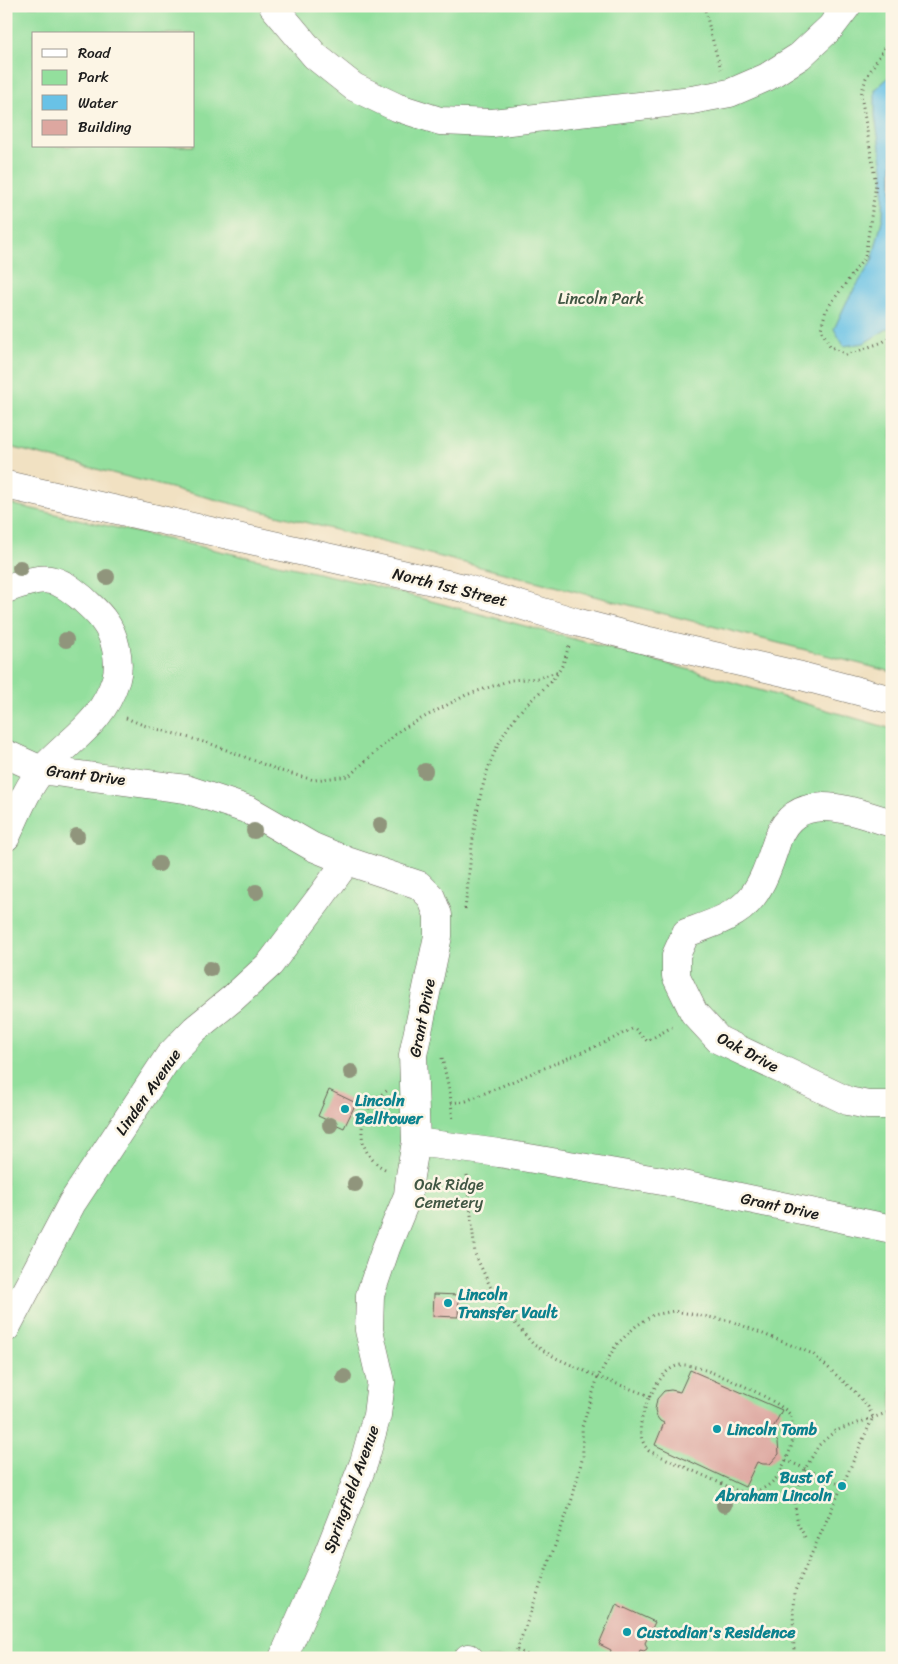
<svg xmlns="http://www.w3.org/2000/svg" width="898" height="1664" font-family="Sriracha,sans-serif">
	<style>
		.green { fill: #93df9d; stroke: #587e5c; fill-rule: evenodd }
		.water { fill: #69c2e6; stroke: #426f81 }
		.building { fill: #dda7a0 }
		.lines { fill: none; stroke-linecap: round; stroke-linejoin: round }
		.minor-casing { stroke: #676156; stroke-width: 29 }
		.path { stroke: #676156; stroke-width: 3; stroke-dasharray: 1 4; stroke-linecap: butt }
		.minor { stroke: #fff; stroke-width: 28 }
		.tree { fill: #90957c }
		.culture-dot { fill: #0f9aa8; stroke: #fcf5e5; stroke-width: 2 }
		.labels { text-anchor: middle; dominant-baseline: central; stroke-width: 5; stroke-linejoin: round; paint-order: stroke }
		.park-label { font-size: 16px; fill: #405643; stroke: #fcf5e5 }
		.street-label { font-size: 16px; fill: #1c1c1c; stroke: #fcf5e5 }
		.culture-label { font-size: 16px; font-weight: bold; fill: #0d838f; stroke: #fcf5e5; text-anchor: start }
	</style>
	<rect width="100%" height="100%" fill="#fcf5e5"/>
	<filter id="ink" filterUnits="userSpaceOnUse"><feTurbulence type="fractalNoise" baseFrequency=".02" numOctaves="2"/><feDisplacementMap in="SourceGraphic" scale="10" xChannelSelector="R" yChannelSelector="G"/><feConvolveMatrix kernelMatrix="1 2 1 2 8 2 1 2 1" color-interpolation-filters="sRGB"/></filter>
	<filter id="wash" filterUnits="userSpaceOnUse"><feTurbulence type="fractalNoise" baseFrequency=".0096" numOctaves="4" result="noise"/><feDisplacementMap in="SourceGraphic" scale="20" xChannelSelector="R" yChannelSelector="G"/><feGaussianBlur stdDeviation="1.12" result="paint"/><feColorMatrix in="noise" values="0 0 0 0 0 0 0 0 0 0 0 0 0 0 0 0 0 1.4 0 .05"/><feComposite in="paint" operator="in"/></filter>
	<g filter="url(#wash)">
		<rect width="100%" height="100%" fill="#f1e1c2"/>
		<path class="green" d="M6,6H892V672L6,446ZM34,34H194V146H34Z
			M6,503L371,585L694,671L892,729V1658H6Z"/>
		<path class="water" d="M892,74V326L864,343L844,346L834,329L847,301L872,261L883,216L884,174L875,116V90Z"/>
		<g id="blocks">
			<path class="building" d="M329,1090L356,1103L344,1128L318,1116Z
				M434,1294L459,1295L458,1317L433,1316Z
				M690,1370L782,1410L770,1434L778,1442L779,1454L770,1464H763L757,1462L745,1487L655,1445L664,1423L660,1421L657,1417L655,1410L657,1399L664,1391L671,1390L680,1392Z
				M616,1604L655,1622L645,1643L647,1647V1649L644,1651L640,1650L637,1658H618L610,1654L611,1650L599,1644Z"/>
		</g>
	</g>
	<g filter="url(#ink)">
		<use href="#blocks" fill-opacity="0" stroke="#676156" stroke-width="1"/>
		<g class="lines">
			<defs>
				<path id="minor" d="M273,6L315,56L354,87L396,107L440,121L492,123L692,100L730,93L767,77L800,56L831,27L847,6
					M6,485L464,588L576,622L649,641L801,676L892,700
					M6,589C16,585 40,577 50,580C63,582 73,591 83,599C90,606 99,613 104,621C115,635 121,661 116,679C102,724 71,738 42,770C27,787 16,816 6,837
					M6,754L41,770L186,789L249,810L313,847L347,861L419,885L431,897L438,915V936L413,1055L416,1142L410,1176L408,1195L386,1248L370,1295L369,1330L381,1382L377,1415L364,1462L321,1572L283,1658
					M892,823C854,812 798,787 778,838C771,858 765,880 752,897C737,917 708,925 686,933L676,955V976L694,1013L719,1040L848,1101L868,1105H892
					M416,1142L499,1153L668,1182L892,1229
					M6,1328L72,1203L169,1056L195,1029L233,998L270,964L317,902L347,861
					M468,1658H469"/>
			</defs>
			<use href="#minor" class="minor-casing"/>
			<path class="path" d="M704,6L716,53L721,69
				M892,35L866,78L861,95L876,184L865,257L826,310L821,329L830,346L846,355L883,342L892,336
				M126,718L143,725L211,744L281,771L314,780L349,776L400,730L466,695L511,680L539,678L559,671
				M465,909C473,845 474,772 514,719C527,701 547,689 559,671C564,664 566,654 569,646
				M442,1058L450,1093L453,1121
				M451,1103L466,1101L606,1042L634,1028L647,1041L672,1027
				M385,1169C359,1156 355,1124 373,1102C376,1097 383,1094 388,1090
				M467,1175L475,1254L497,1301L519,1328L534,1345L556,1358L598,1377L650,1396C657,1384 665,1367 681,1365C697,1362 783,1401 791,1416C791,1416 792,1423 792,1423C796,1445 787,1458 777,1477C766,1490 754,1494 738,1491L649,1451C634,1435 642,1414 650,1396
				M786,1460L843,1486
				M805,1537L798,1524L795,1507V1495L805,1469L819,1445L835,1431L892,1411
				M517,1650L534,1658
				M515,1655L572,1499L583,1456L582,1427L598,1377L616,1345L636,1326L653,1315L674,1311L731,1321L813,1354L855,1392L868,1407L873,1417L794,1593L793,1608L794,1654L792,1658"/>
			<use href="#minor" class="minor"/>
		</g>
		<g class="tree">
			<circle cx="20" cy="568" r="8"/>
			<circle cx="107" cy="577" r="8"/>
			<circle cx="66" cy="640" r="8"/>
			<circle cx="425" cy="771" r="8"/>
			<circle cx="380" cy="825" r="8"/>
			<circle cx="254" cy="831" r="8"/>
			<circle cx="77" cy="836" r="8"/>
			<circle cx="159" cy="864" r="8"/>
			<circle cx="256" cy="892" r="8"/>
			<circle cx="210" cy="969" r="8"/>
			<circle cx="351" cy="1072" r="8"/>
			<circle cx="330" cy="1125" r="8"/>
			<circle cx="355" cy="1184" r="8"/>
			<circle cx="344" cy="1377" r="8"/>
			<circle cx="724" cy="1505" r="8"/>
		</g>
	</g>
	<g class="culture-dot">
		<circle cx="345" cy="1109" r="5"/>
		<circle cx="448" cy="1303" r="5"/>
		<circle cx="717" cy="1429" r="5"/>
		<circle cx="842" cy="1486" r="5"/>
		<circle cx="627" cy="1632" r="5"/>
	</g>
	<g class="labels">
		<g class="park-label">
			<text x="601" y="298">Lincoln Park</text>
			<text x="449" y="1184">Oak Ridge<tspan x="449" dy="18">Cemetery</tspan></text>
		</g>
		<g class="street-label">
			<text transform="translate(450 587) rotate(14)">North 1st Street</text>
			<text transform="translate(86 775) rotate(7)">Grant Drive</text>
			<text transform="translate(422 1018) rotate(-79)">Grant Drive</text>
			<text transform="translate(748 1052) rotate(28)">Oak Drive</text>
			<text transform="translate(148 1092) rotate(-55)">Linden Avenue</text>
			<text transform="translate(780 1206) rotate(12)">Grant Drive</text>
			<text transform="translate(351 1489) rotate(-70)">Springfield Avenue</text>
		</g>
		<g class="culture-label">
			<text x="355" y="1100">Lincoln<tspan x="355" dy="18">Belltower</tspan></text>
			<text x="458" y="1294">Lincoln<tspan x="458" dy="18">Transfer Vault</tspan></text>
			<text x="727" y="1429">Lincoln Tomb</text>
			<text x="832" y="1477" text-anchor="end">Bust of<tspan x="832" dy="18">Abraham Lincoln</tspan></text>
			<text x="637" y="1632">Custodian's Residence</text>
		</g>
	</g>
	<rect width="898" height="1664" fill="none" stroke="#fcf5e5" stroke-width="25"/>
	<rect x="32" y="32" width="162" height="115" fill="#fcf5e5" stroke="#a29e95"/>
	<rect x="42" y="49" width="25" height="8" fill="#ffffff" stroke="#a29e95"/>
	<text x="78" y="58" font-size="15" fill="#1c1c1c">Road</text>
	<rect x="42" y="70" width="25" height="15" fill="#93df9d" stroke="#a29e95"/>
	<text x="78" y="82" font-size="15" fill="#1c1c1c">Park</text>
	<rect x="42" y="95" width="25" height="15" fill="#69c2e6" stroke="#a29e95"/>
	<text x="78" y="108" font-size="15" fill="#1c1c1c">Water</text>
	<rect x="42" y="120" width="25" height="15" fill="#dda7a0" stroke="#a29e95"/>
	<text x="78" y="132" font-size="15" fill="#1c1c1c">Building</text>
</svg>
